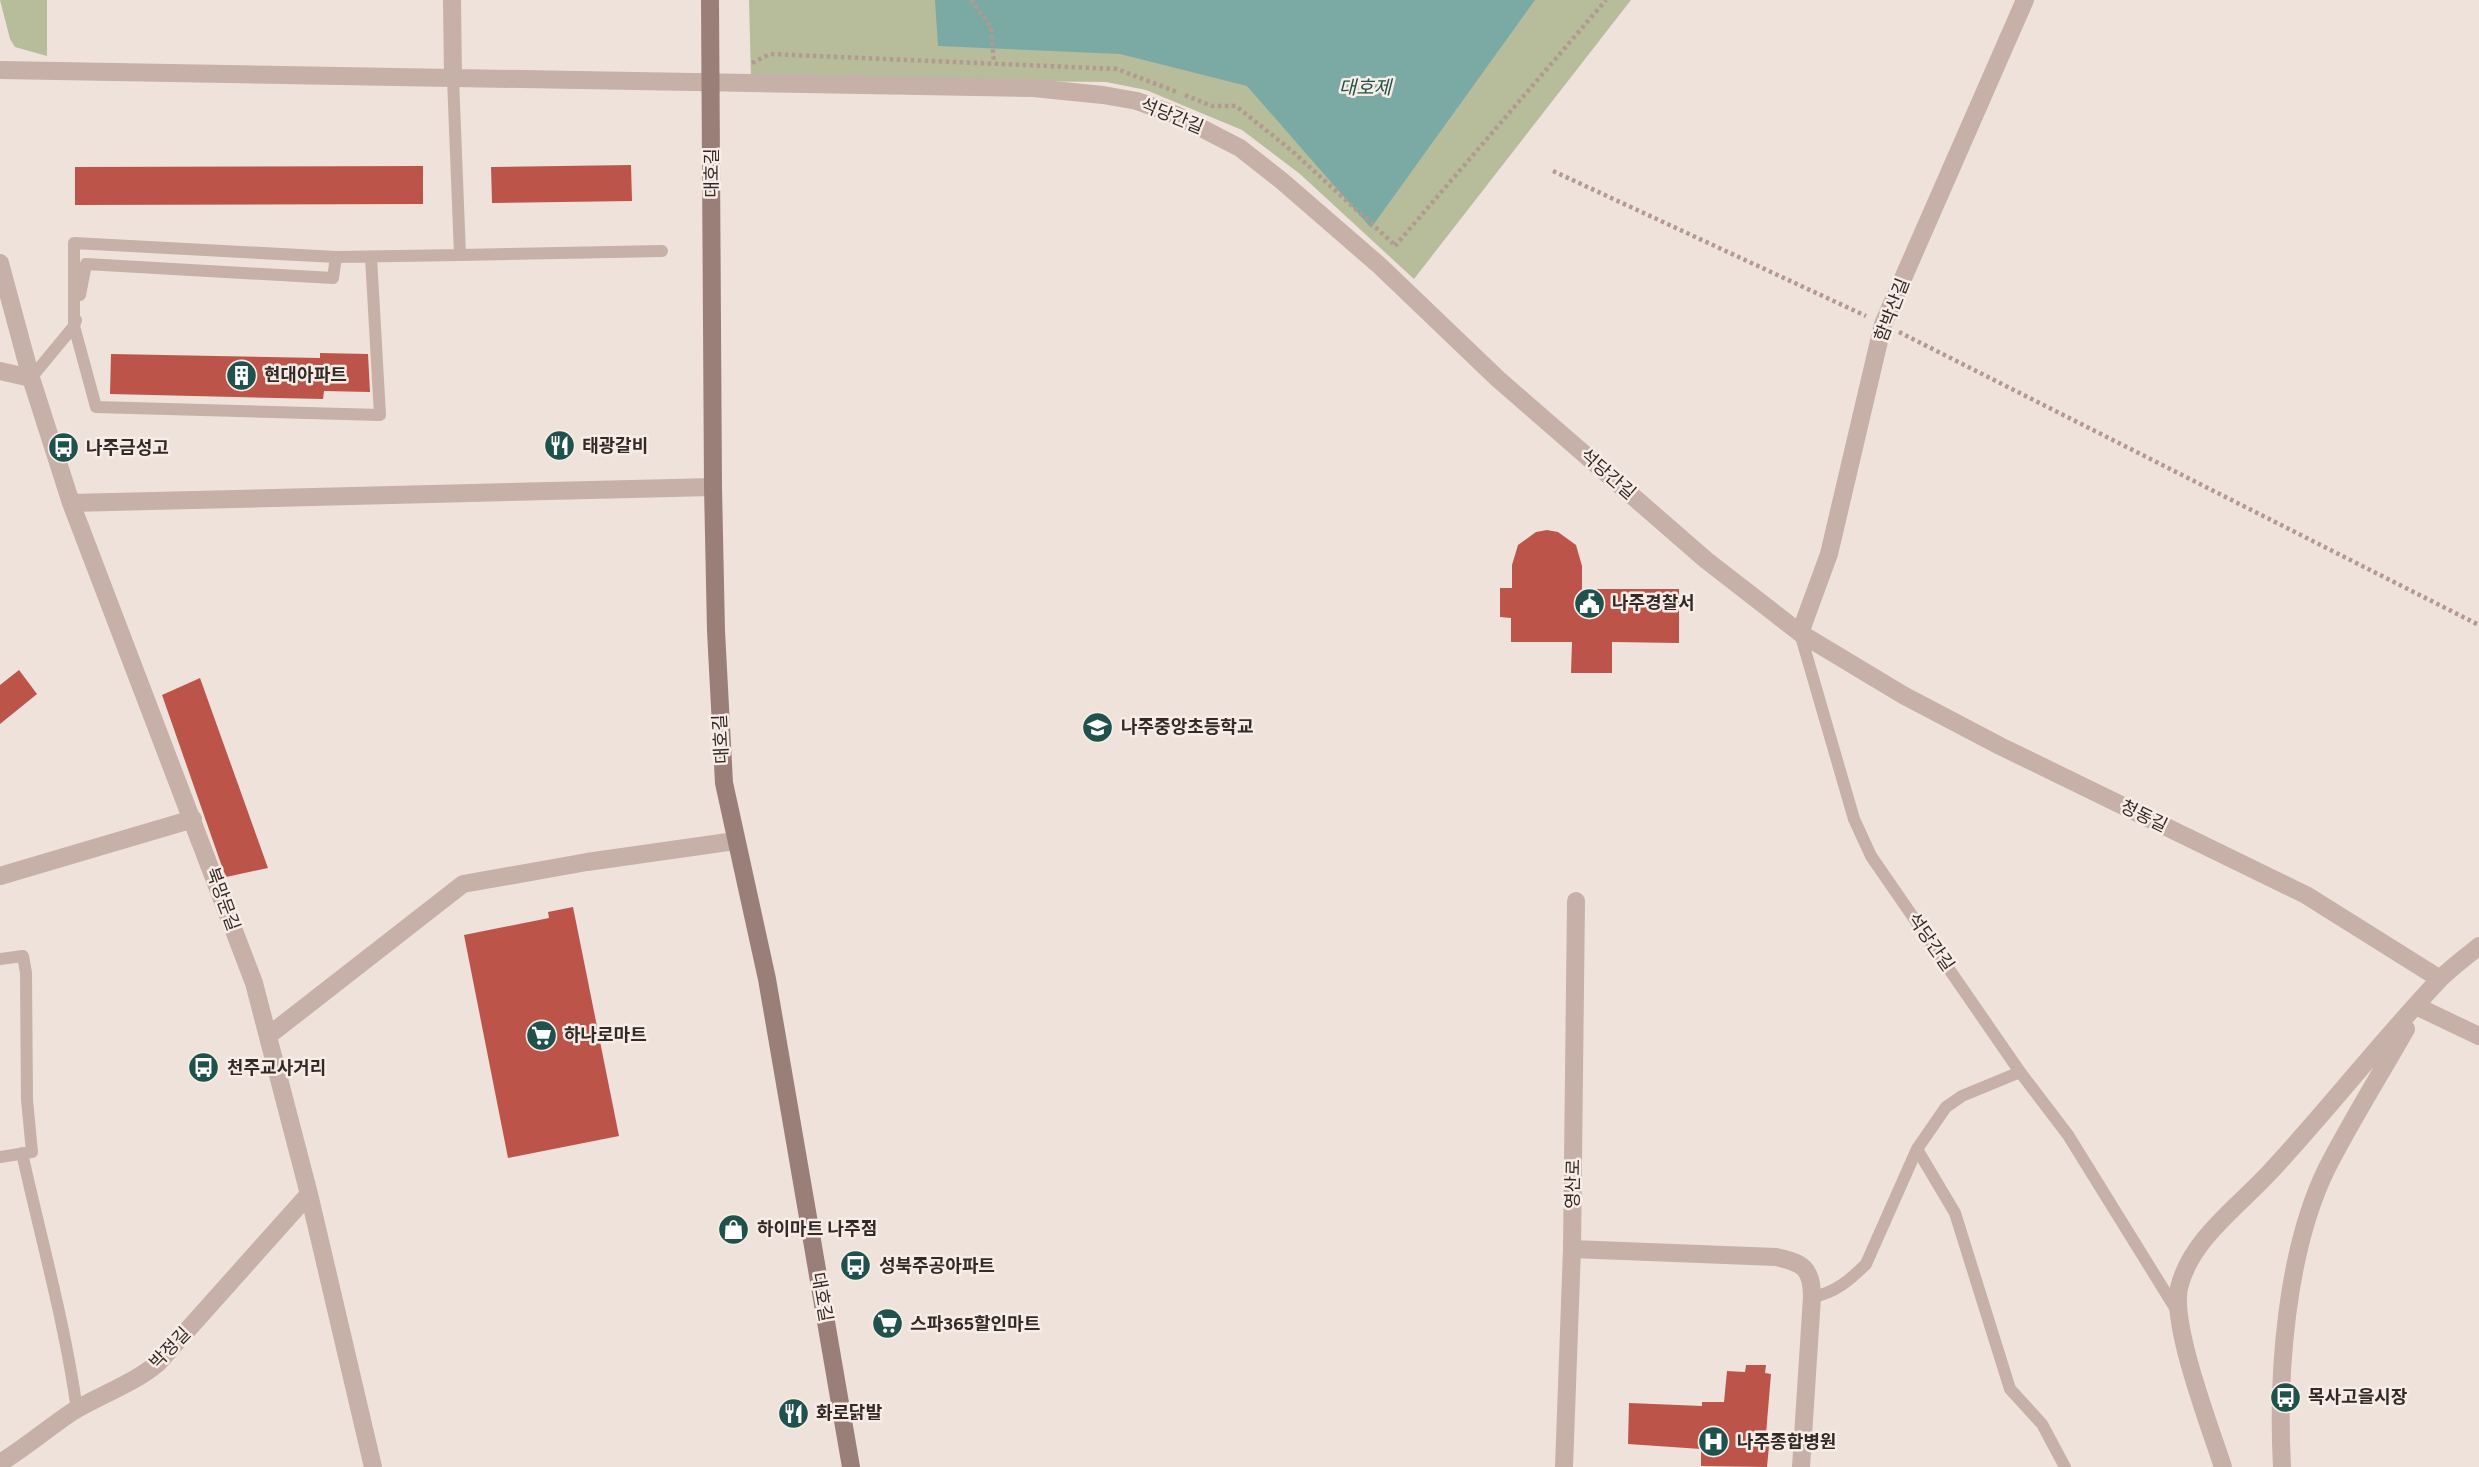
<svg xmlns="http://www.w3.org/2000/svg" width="2479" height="1467" font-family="Figtree,'Noto Sans KR',sans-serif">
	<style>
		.green { fill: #b7bd9b }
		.water { fill: #7baaa5 }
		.building { fill: #bd544a }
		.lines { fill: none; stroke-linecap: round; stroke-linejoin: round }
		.path { stroke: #b29a91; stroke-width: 4.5; stroke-dasharray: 3.5 3.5; stroke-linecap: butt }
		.lane { stroke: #c6b0a7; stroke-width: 12 }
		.street { stroke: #c6b0a7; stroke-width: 18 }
		.secondary { stroke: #9a7f79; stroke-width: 18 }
		.labels { text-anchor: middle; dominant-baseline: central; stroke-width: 5; stroke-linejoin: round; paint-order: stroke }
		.street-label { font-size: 18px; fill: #332927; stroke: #f7ede6 }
		.poi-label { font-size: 18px; font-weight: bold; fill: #332927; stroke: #f7ede6; text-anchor: start }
		.water-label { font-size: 19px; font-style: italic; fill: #20524d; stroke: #f7ede6 }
	</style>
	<rect width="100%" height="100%" fill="#efe2da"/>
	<path class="green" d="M0,0H47V56L15,47L10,39Z
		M749,0H1631L1414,279L1300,174L1242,130L1146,90L1106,82L751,78Z"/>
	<path class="water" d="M935,0H1535L1371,228L1247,86L1120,54L938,46Z"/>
	<path class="building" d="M631,165L632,201L492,203L491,167Z
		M423,166V204L75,205V167Z
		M320,353L368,354L370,392L324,391L323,399L110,394L111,354L320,358Z
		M1547,530L1558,532L1576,545L1582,566V589H1679V643L1612,642V673H1571L1572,642H1511V618L1500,617V588H1512V565L1518,545L1536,532Z
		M19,670L37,694L0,724V685Z
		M200,678L268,868L226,877L220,861L162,695Z
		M573,907L619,1136L508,1158L464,935L549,918L548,912Z
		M1746,1365H1766L1765,1373L1771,1374L1765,1446H1769L1767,1467L1701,1466V1449L1628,1444L1629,1403L1702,1406V1402H1724L1727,1371L1745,1372Z"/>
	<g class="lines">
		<path class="path" d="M971,0L991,27L994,63
			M752,63L770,54L1117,69L1177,92
			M1185,95L1212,106H1236L1292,151L1396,246
			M1553,171L1866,316
			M1395,246L1606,0
			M1899,332L2479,625"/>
		<path class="lane" d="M460,255L662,251
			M336,257L74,243V326L96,407L380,415L371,257
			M80,295L86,264L333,278L336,257L460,255L453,78
			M31,378L74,326L76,320
			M1800,633L1854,819L1871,856L2020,1072L2068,1135L2177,1311
			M0,959L23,956L26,973L27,1100L32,1152L0,1157
			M1917,1149L1946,1107L1962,1096L2020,1072
			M22,1153C41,1239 65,1323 77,1410
			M1812,1297C1835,1293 1850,1280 1866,1264L1917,1149L1955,1213L2010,1389L2042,1424L2065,1467"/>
		<path class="street" d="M452,0L453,78
			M0,70L1033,88L1103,95L1137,101L1176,115L1240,148L1282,181L1380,266L1498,379L1706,560L1800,633L1903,695L2000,746L2306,895L2440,979
			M0,263L31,378
			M0,371L31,378L71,503L254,983L309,1194L373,1467
			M71,503L713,487
			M1800,633L1829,554L1883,324L2025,0
			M0,876L193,819
			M2418,1007L2479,1036
			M268,1036L463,884L587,862L735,841
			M1572,1249L1776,1257C1803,1263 1812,1268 1812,1297L1801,1467
			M0,1463C26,1447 48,1428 72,1412C100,1395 133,1384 158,1363L309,1194
			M1564,1467L1572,1249L1576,901
			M2223,1467C2210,1427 2171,1326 2179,1288C2190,1240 2239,1206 2270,1172C2328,1110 2380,1042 2439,980C2451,968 2466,957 2479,946
			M2282,1467C2277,1375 2286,1251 2327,1168C2351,1121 2380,1075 2406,1029"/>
		<path class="secondary" d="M710,0L713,487L716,631L724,783L767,979L851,1467"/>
	</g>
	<defs>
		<symbol id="building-disc" viewBox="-11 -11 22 22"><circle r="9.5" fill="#20524d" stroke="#f7ede6"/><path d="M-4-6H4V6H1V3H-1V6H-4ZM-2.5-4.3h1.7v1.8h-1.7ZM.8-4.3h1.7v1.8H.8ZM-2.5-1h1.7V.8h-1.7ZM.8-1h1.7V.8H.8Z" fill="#fff"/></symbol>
		<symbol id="restaurant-disc" viewBox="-11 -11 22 22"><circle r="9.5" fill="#20524d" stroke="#f7ede6"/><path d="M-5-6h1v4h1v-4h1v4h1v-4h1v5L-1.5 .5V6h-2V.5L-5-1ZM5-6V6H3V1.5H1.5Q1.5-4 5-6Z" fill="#fff"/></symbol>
		<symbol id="bus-disc" viewBox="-11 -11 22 22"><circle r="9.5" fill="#20524d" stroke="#f7ede6"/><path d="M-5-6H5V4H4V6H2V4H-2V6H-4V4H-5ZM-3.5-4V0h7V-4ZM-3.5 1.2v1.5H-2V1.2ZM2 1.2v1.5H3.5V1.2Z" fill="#fff"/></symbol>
		<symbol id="civic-disc" viewBox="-11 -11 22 22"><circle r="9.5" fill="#20524d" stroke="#f7ede6"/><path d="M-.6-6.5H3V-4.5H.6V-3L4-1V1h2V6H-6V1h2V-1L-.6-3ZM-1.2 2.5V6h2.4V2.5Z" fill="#fff"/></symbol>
		<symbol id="school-disc" viewBox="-11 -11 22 22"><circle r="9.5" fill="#20524d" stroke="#f7ede6"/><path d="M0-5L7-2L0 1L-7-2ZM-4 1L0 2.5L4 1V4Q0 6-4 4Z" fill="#fff"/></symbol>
		<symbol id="supermarket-disc" viewBox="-11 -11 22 22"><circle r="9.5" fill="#20524d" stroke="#f7ede6"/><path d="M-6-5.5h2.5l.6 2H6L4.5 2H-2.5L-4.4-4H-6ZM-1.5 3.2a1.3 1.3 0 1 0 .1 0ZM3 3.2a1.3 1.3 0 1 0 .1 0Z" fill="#fff"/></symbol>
		<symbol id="shop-disc" viewBox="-11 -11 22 22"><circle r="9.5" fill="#20524d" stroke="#f7ede6"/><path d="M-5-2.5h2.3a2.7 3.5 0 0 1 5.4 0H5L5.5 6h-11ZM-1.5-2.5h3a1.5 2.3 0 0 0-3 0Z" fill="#fff"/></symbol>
		<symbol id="hospital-disc" viewBox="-11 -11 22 22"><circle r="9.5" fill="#20524d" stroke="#f7ede6"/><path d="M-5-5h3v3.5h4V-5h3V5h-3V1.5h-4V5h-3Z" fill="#fff"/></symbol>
	</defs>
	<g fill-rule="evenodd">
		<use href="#building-disc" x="224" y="358" width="35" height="35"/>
		<use href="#restaurant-disc" x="542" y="428" width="35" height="35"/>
		<use href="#bus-disc" x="46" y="430" width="35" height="35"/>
		<use href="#civic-disc" x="1572" y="586" width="35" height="35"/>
		<use href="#school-disc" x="1080" y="710" width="35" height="35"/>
		<use href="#supermarket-disc" x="524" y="1018" width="35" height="35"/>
		<use href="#bus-disc" x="186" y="1050" width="35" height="35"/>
		<use href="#shop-disc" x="716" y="1212" width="35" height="35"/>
		<use href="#bus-disc" x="838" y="1248" width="35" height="35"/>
		<use href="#supermarket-disc" x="870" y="1306" width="35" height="35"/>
		<use href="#bus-disc" x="2268" y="1380" width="35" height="35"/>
		<use href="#restaurant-disc" x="776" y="1396" width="35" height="35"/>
		<use href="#hospital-disc" x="1696" y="1424" width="35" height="35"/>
	</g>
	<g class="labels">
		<g class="street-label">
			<text transform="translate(1172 116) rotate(22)">석당간길</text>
			<text transform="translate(712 173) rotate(-90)">대호길</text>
			<text transform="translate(1892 310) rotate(-69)">함박산길</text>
			<text transform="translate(1608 474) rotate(41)">석당간길</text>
			<text transform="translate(721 739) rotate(-93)">대호길</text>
			<text transform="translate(2144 816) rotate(26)">청동길</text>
			<text transform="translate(223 899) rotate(70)">북망문길</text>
			<text transform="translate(1931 942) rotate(55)">석당간길</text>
			<text transform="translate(1573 1184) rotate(-89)">영산로</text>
			<text transform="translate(822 1297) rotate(80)">대호길</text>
			<text transform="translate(170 1348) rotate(-46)">박정길</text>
		</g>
		<g class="poi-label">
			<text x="264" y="375">현대아파트</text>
			<text x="582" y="446">태광갈비</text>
			<text x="86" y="448">나주금성고</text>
			<text x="1612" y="603">나주경찰서</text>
			<text x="1121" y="727">나주중앙초등학교</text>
			<text x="564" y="1035">하나로마트</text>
			<text x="227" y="1068">천주교사거리</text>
			<text x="757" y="1229">하이마트 나주점</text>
			<text x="879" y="1266">성북주공아파트</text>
			<text x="910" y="1324">스파365할인마트</text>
			<text x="2308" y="1397">목사고을시장</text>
			<text x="816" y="1413">화로닭발</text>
			<text x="1737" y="1442">나주종합병원</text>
		</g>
		<g class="water-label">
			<text x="1365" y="87">대호제</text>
		</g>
	</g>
</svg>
